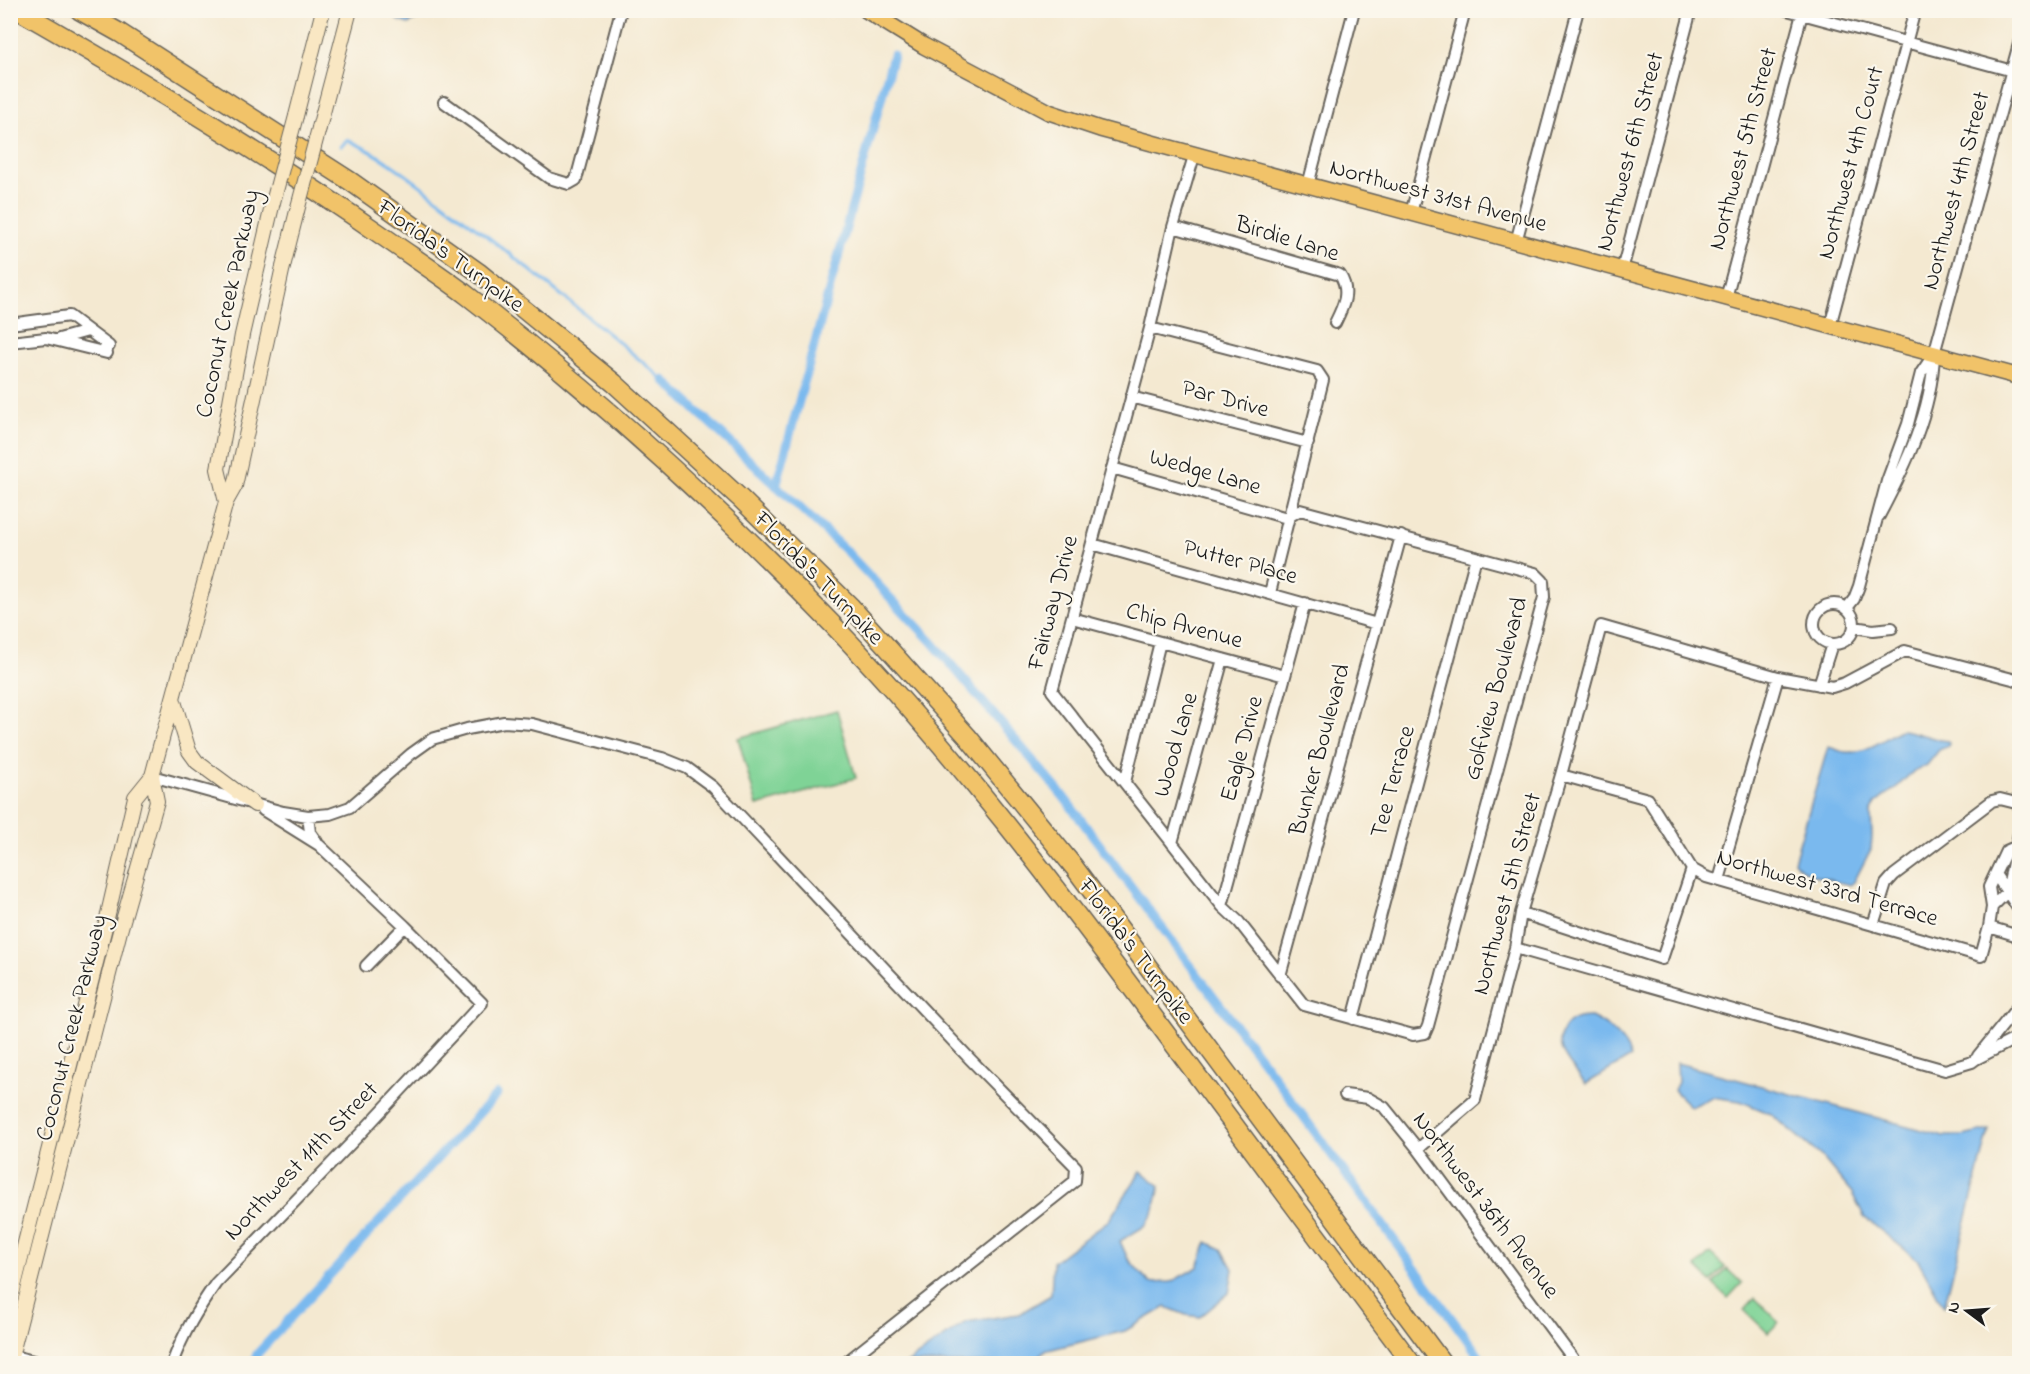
<svg xmlns="http://www.w3.org/2000/svg" width="2030" height="1374" font-family="'Indie Flower',sans-serif">
	<style>
		.green { fill: #7fd396; stroke: #4e7859; stroke-width: 1.5 }
		.water { fill: #7ab9ee; stroke: #4b6a85; stroke-width: 1.5 }
		.lines { fill: none; stroke-linecap: round; stroke-linejoin: round }
		.stream { stroke: #7ab9ee; stroke-width: 3 }
		.canal { stroke: #7ab9ee; stroke-width: 9 }
		.minor-casing { stroke: #68645b; stroke-width: 14 }
		.secondary-casing { stroke: #68645b; stroke-width: 16 }
		.primary-casing { stroke: #68645b; stroke-width: 18 }
		.motorway-casing { stroke: #68645b; stroke-width: 21 }
		.minor { stroke: #fff; stroke-width: 10 }
		.secondary { stroke: #f9e7c3; stroke-width: 14 }
		.primary { stroke: #f1c369; stroke-width: 15 }
		.motorway { stroke: #f1c369; stroke-width: 18 }
		.secondary-bridge-casing { stroke: #68645b; stroke-width: 16; stroke-linecap: butt }
		.secondary-bridge { stroke: #f9e7c3; stroke-width: 14 }
		.labels { text-anchor: middle; dominant-baseline: central; stroke-width: 4.5; stroke-linejoin: round; paint-order: stroke }
		.street-label { font-size: 24px; fill: #1c1c1c; stroke: #fbf7ec }
	</style>
	<rect width="100%" height="100%" fill="#fbf7ec"/>
	<filter id="ink" filterUnits="userSpaceOnUse"><feTurbulence type="fractalNoise" baseFrequency=".0167" numOctaves="2"/><feDisplacementMap in="SourceGraphic" scale="12" xChannelSelector="R" yChannelSelector="G"/><feConvolveMatrix kernelMatrix="1 2 1 2 8 2 1 2 1" color-interpolation-filters="sRGB"/></filter>
	<filter id="wash" filterUnits="userSpaceOnUse"><feTurbulence type="fractalNoise" baseFrequency=".008" numOctaves="4" result="noise"/><feDisplacementMap in="SourceGraphic" scale="24" xChannelSelector="R" yChannelSelector="G"/><feGaussianBlur stdDeviation="1.35" result="paint"/><feColorMatrix in="noise" values="0 0 0 0 0 0 0 0 0 0 0 0 0 0 0 0 0 1.4 0 .05"/><feComposite in="paint" operator="in"/></filter>
	<g filter="url(#wash)">
		<rect width="100%" height="100%" fill="#f4e9d1"/>
		<path class="green" d="M837,710L856,778L757,806L738,738Z
			M1710,1253L1725,1267L1711,1282L1696,1267Z
			M1727,1269L1742,1283L1728,1298L1713,1284Z
			M1755,1298L1779,1322L1768,1333L1744,1310Z"/>
		<path class="water" d="M393,11V10L434,11L408,24L397,20Z
			M1900,730C1918,731 1932,740 1948,741L1949,744L1948,746L1939,750L1927,765L1910,774L1898,786L1876,803L1871,813L1872,836L1871,849L1854,882L1850,885C1833,880 1804,877 1794,861L1828,747C1834,748 1840,752 1846,752C1866,754 1884,739 1900,730Z
			M1591,1017C1608,1025 1625,1039 1631,1057L1586,1084C1575,1070 1552,1049 1563,1030C1569,1019 1579,1017 1591,1017Z
			M1677,1063L1944,1136H1963L1989,1130L1944,1307L1918,1260L1864,1217L1852,1193L1822,1157L1771,1114L1740,1101L1712,1097L1691,1107L1674,1090L1678,1082Z
			M1141,1171L1160,1186L1153,1214L1145,1226L1120,1241L1128,1259L1150,1283L1171,1282L1198,1267L1207,1242L1222,1249L1233,1269L1229,1293L1200,1317L1186,1315L1166,1307L1125,1331L1044,1351L1033,1361L1034,1363H907L966,1322L1019,1314L1051,1295L1053,1262L1109,1220Z"/>
		<g class="lines">
			<path class="stream" d="M341,146L348,140C387,157 420,186 454,211C526,265 595,322 664,380"/>
			<path class="canal" d="M664,380L847,552L932,642L1063,796L1276,1079L1485,1364
				M776,486L893,55
				M253,1364L257,1354L497,1094"/>
		</g>
	</g>
	<g filter="url(#ink)">
		<g class="lines">
			<defs>
				<path id="minor" d="M1787,10L2020,73
					M444,102L549,178L569,184L576,180L621,10
					M1308,185L1354,10
					M1411,213L1465,10
					M1173,227L1340,275C1351,292 1343,307 1335,323
					M1516,242L1578,10
					M1622,270L1691,10
					M1726,298L1803,10
					M10,324L69,316L109,346
					M1830,326L1915,10
					M1150,328L1317,371L1323,380L1270,593
					M59,339L88,331
					M10,342L46,338L107,353
					M1131,397L1308,443
					M1112,468L1287,518L1300,510L1535,573L1543,581L1544,597L1428,1026L1425,1033L1413,1035L1304,1005L1239,922L1222,906L1052,691L1150,328L1173,227L1194,156
					M1879,516C1906,465 1932,412 1934,354L2020,40
					M1092,544L1377,624
					M1814 624a20 20 0 1 1 40 0a20 20 0 1 1-40 0Z
					M1847,608L1854,599L1859,586L1887,481L1908,424L1921,373L1934,354
					M1072,618L1285,676
					M1854,627L1873,630L1892,628
					M1819,685L1832,644
					M1561,775L1648,799L1692,869L1706,877L1981,956L1989,927L1992,907L2007,892L2020,828
					M152,776L283,812L308,816L330,814L350,807L411,754L432,739L467,729L504,722L532,724L662,758L687,768L713,787L970,1059L1076,1167L1075,1181L844,1364
					M1125,782L1160,642
					M308,816L310,832L317,842
					M1172,843L1223,659
					M1995,874L2020,911
					M1719,880L1778,677
					M1222,906L1305,603
					M1992,907L1989,887L2006,851L2015,847
					M1521,913L1662,959L1692,869
					M1873,925L1886,884L1894,875L1992,801L2000,799L2020,804
					M1989,927L2015,935L2020,940
					M1515,948L1945,1070L1972,1062L1976,1059L2015,1039L2020,1033
					M366,966L405,926
					M1280,976L1401,536
					M1353,1019L1476,557
					M1978,1056L2020,1004
					M1345,1095L1368,1098L1384,1107L1418,1149L1577,1364
					M1418,1149L1475,1100L1515,948L1521,913L1561,775L1601,626L1778,677L1832,687L1845,683L1905,651L2020,681
					M10,1355L45,1364
					M172,1364C183,1333 198,1309 216,1283L360,1134L482,1003L405,926L319,845L263,810"/>
				<path id="secondary" d="M296,116L323,10
					M319,128L350,10
					M226,502L218,469L242,335L272,206
					M173,698L189,751L197,762L255,805
					M10,1302L105,927L135,797L152,776L226,502L235,486L282,271L297,211
					M10,1361L120,931L157,801L152,776"/>
				<path id="primary" d="M866,10L924,46L1049,112L1100,129L2020,377"/>
				<path id="motorway" d="M18,10C144,82 268,156 387,239C414,258 442,276 468,296C598,396 720,508 834,626C955,752 1060,891 1164,1031C1247,1142 1329,1253 1412,1364
					M79,10L120,33L350,181L478,272L614,383L741,499L851,607L967,736L1074,867L1443,1364"/>
			</defs>
			<use href="#minor" class="minor-casing"/>
			<use href="#secondary" class="secondary-casing"/>
			<use href="#primary" class="primary-casing"/>
			<use href="#motorway" class="motorway-casing"/>
			<use href="#minor" class="minor"/>
			<use href="#secondary" class="secondary"/>
			<use href="#primary" class="primary"/>
			<use href="#motorway" class="motorway"/>
			<defs>
				<path id="secondary-bridge" d="M272,206L296,116
					M297,211L319,128"/>
			</defs>
			<use href="#secondary-bridge" class="secondary-bridge-casing"/>
			<use href="#secondary-bridge" class="secondary-bridge"/>
		</g>
	</g>
	<g class="labels">
		<g class="street-label">
			<text transform="translate(1744 149) rotate(-75)">Northwest 5th Street</text>
			<text transform="translate(1631 152) rotate(-75)">Northwest 6th Street</text>
			<text transform="translate(1852 163) rotate(-75)">Northwest 4th Court</text>
			<text transform="translate(1957 191) rotate(-75)">Northwest 4th Street</text>
			<text transform="translate(1438 197) rotate(15)">Northwest 31st Avenue</text>
			<text transform="translate(1287 240) rotate(17)">Birdie Lane</text>
			<text transform="translate(450 257) rotate(36)">Florida's Turnpike</text>
			<text transform="translate(229 304) rotate(-78)">Coconut Creek Parkway</text>
			<text transform="translate(1225 400) rotate(15)">Par Drive</text>
			<text transform="translate(1205 473) rotate(16)">Wedge Lane</text>
			<text transform="translate(1240 563) rotate(15)">Putter Place</text>
			<text transform="translate(818 579) rotate(46)">Florida's Turnpike</text>
			<text transform="translate(1054 603) rotate(-75)">Fairway Drive</text>
			<text transform="translate(1184 627) rotate(15)">Chip Avenue</text>
			<text transform="translate(1497 689) rotate(-75)">Golfview Boulevard</text>
			<text transform="translate(1177 745) rotate(-74)">Wood Lane</text>
			<text transform="translate(1243 749) rotate(-75)">Eagle Drive</text>
			<text transform="translate(1321 750) rotate(-75)">Bunker Boulevard</text>
			<text transform="translate(1394 782) rotate(-75)">Tee Terrace</text>
			<text transform="translate(1827 889) rotate(16)">Northwest 33rd Terrace</text>
			<text transform="translate(1508 894) rotate(-75)">Northwest 5th Street</text>
			<text transform="translate(1135 952) rotate(53)">Florida's Turnpike</text>
			<text transform="translate(73 1028) rotate(-76)">Coconut Creek Parkway</text>
			<text transform="translate(302 1162) rotate(-46)">Northwest 11th Street</text>
			<text transform="translate(1485 1206) rotate(53)">Northwest 36th Avenue</text>
		</g>
	</g>
	<rect width="2030" height="1374" fill="none" stroke="#fbf7ec" stroke-width="36"/>
	<g transform="translate(1967 1311) rotate(286)" stroke="#fbf7ec" stroke-width="4.5" paint-order="stroke">
	<path d="M0-4.5L10 22L0 15L-10 22Z" fill="#1c1c1c"/>
	<text y="-9" font-size="16" font-weight="bold" text-anchor="middle" fill="#1c1c1c">N</text>
	</g>
</svg>
